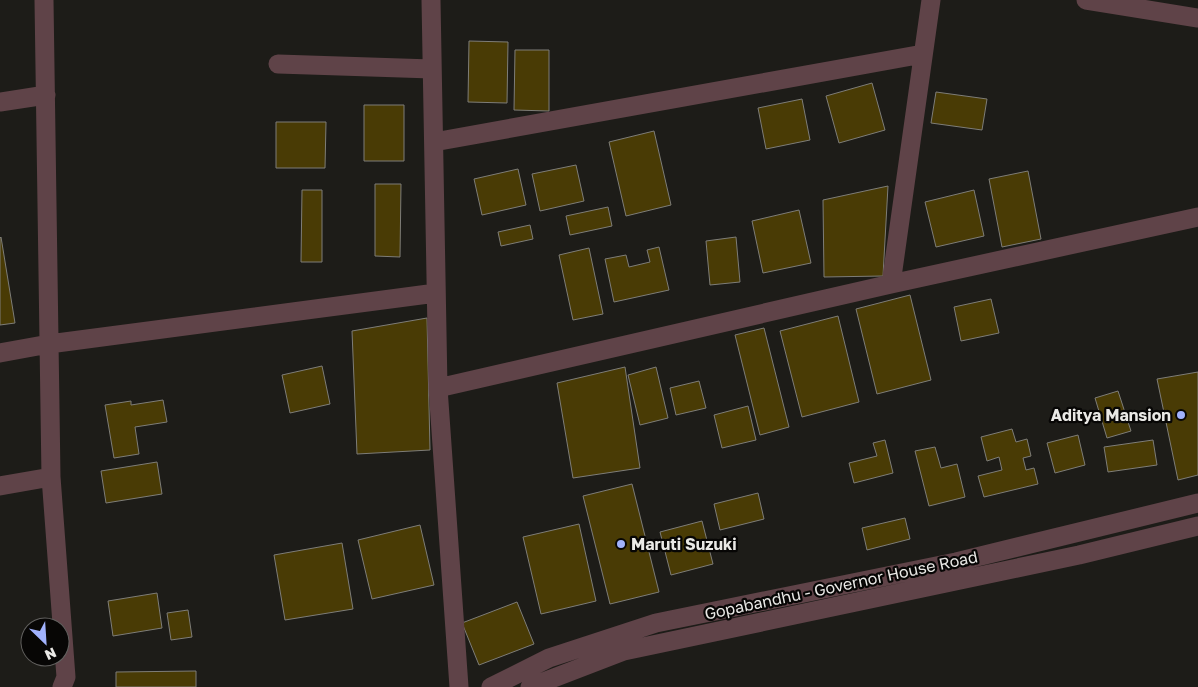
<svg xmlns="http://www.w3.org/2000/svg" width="1198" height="687" font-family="'Golos Text',sans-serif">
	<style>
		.building { fill: #493b05; stroke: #7e7d78 }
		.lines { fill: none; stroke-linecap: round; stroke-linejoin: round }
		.minor { stroke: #5f4348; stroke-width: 19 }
		.poi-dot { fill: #a1b2fd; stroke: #070605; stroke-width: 2 }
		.labels { text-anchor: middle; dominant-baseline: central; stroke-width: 4.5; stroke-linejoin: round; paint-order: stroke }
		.poi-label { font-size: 16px; font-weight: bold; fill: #eae9e6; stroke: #070605; text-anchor: end }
		.street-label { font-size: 16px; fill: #eae9e6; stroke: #070605 }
	</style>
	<rect width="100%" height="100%" fill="#1d1c18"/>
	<path class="building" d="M469,41L508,42L507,103L468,102Z
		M515,50H549V111L514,110Z
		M872,83L885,130L839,143L826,96Z
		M936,92L987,99L982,130L931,123Z
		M802,99L810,140L766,149L758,108Z
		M364,105H404V161H364Z
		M276,122H326L325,168H276Z
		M654,131L671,205L626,216L609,142Z
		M576,165L584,201L540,211L532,174Z
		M518,169L526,205L482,215L474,179Z
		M1028,171L1041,239L1002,247L989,179Z
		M375,184H401L400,257L375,256Z
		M888,186L883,276L824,277L823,200Z
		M302,190H322V262H301Z
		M974,190L984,236L936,247L925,202Z
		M608,207L612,226L570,235L566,216Z
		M799,210L811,263L763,273L752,221Z
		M530,225L533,239L501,246L498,232Z
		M1,237L15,323L0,325V238Z
		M736,237L740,282L710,285L706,241Z
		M659,247L669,290L614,302L605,259L626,255L629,267L650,262L647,250Z
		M589,248L603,314L573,320L559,255Z
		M910,295L931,380L877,394L856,309Z
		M991,299L999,333L961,341L954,307Z
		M838,316L859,402L802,417L780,331Z
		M427,318L430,450L357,454L352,331Z
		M764,328L789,427L760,435L735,335Z
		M322,366L330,404L290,413L282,375Z
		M625,367L640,468L573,478L557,383Z
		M656,367L668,418L640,425L628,375Z
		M1198,372V475L1178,480L1157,379Z
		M699,381L706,408L676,415L670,388Z
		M1118,391L1131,431L1107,438L1095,398Z
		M163,400L167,422L135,427L139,454L114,458L105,405L131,401V405Z
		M748,406L756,440L722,448L714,415Z
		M1012,429L1016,442L1027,439L1031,456L1023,458L1026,470L1034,468L1038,484L984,497L978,476L1002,470L999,457L987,461L981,437Z
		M1078,435L1085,465L1055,473L1047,443Z
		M885,440L893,473L854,483L849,463L877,456L873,443Z
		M1153,440L1157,465L1108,472L1104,447Z
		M935,447L941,468L957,464L965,497L929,506L915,451Z
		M157,462L162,494L106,503L101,471Z
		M632,484L659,592L610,604L583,496Z
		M758,493L764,519L720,530L714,504Z
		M905,518L910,539L867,550L862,528Z
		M702,521L713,564L671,575L660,532Z
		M579,524L596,601L541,614L523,537Z
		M420,525L434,585L372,599L358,540Z
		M342,543L353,609L285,620L274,555Z
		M157,593L162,628L113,636L108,601Z
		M517,602L534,644L479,665L462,623Z
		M188,610L192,637L171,640L167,613Z
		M196,671V687H116V672Z"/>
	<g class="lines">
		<path class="minor" d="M44,0L51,477L66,677L62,687
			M431,0L438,388L459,687
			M1086,0L1198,18
			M278,64L432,69
			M0,102L46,95
			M434,142L923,54
			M891,284L931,0
			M0,353L49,344L436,293
			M438,388L891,284L1198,217
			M0,486L51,477
			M491,687L549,658L656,623L956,562L1198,503
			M530,687L624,651L1079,555L1198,526"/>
	</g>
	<g class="poi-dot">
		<circle cx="1181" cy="415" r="5"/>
		<circle cx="621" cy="544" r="5"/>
	</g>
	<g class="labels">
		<g class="poi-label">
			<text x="1171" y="415">Aditya Mansion</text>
			<text x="631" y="544" text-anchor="start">Maruti Suzuki</text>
		</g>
		<g class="street-label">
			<text transform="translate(841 585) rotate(-12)">Gopabandhu - Governor House Road</text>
		</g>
	</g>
	<g transform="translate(45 642) rotate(155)"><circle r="24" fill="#070605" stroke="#62615f"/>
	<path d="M0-4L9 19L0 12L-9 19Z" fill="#a1b2fd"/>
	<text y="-8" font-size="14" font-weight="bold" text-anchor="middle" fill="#eae9e6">N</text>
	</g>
</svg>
